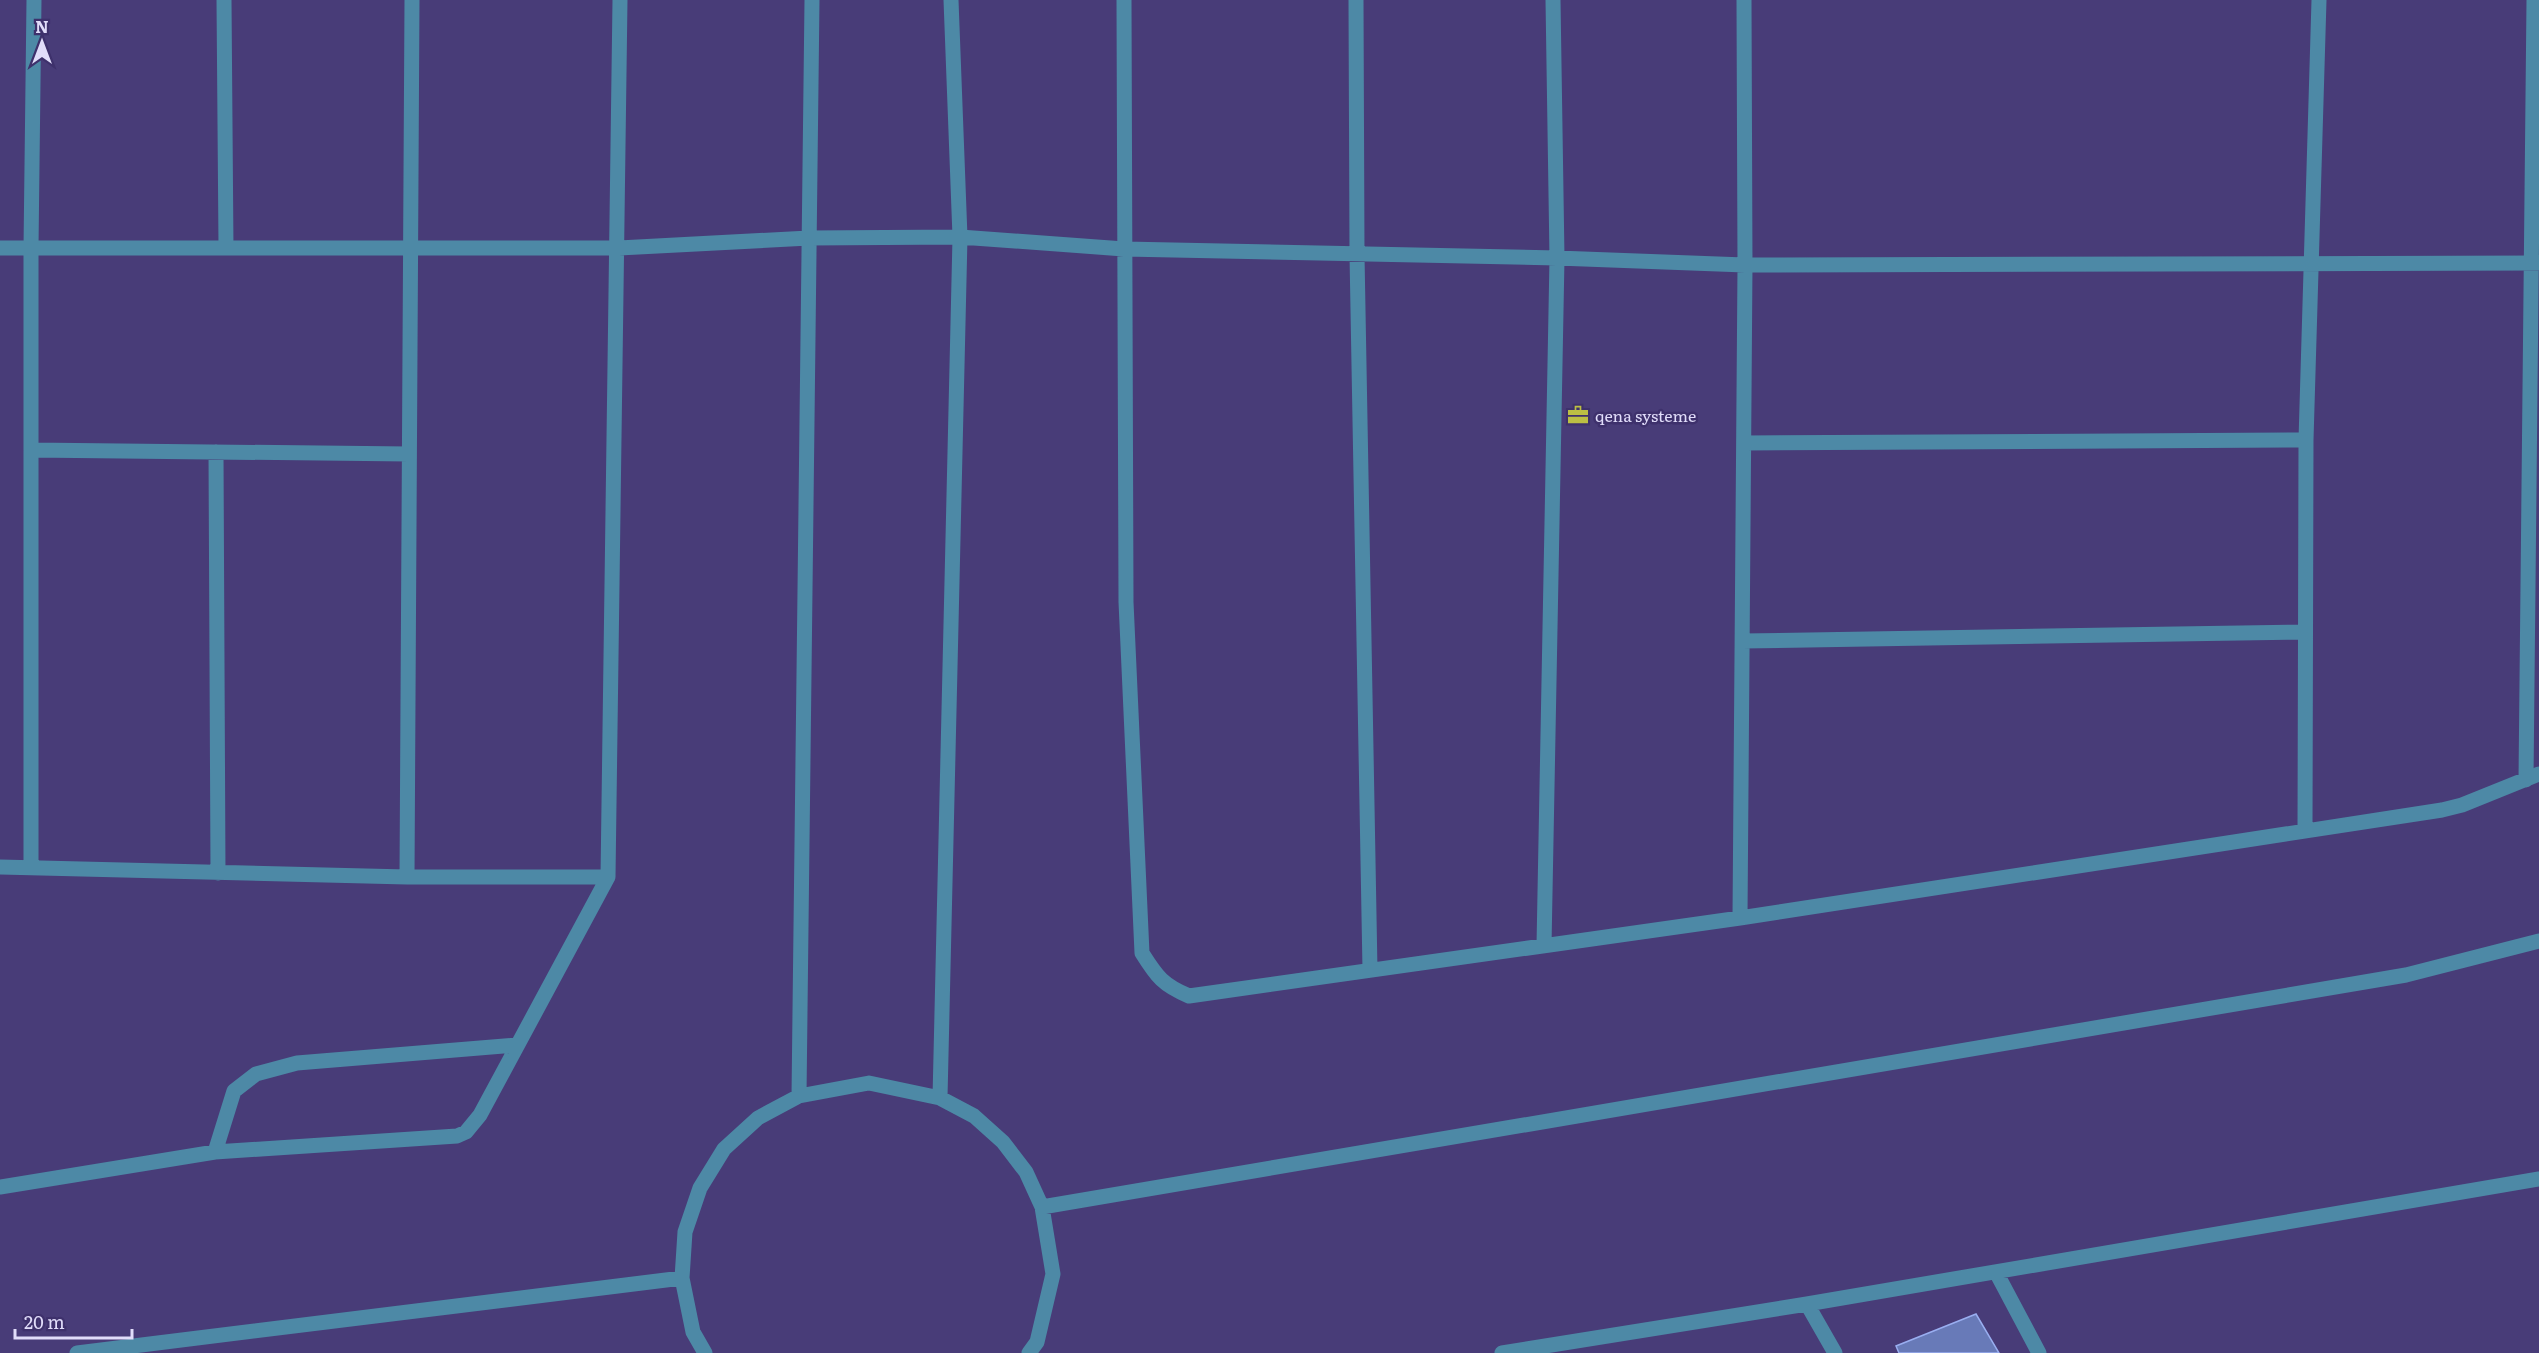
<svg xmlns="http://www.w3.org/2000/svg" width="2539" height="1353" font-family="Literata,serif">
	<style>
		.building { fill: #687ab8; stroke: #99aef0; stroke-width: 1.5 }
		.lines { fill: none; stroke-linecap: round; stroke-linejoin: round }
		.minor { stroke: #4d89a6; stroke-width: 15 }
		.labels { text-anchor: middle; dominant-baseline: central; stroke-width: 5; stroke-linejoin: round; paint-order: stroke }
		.poi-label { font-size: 16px; fill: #e1ddfa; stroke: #3e316c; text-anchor: start }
	</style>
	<rect width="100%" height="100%" fill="#483c78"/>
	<path class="building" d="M1976,1314L1999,1353H1899L1896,1346Z"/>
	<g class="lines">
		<path class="minor" d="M224,0L226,247
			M1124,0L1126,602L1142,953C1157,977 1163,985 1189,996L1740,918L2442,810L2462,805L2539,774
			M1356,0L1357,255L1370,970
			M0,248H619L809,238L960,237L1124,249L1557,258L1745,265L2539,263
			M1744,443L2306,440
			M31,450L409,454
			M216,452L218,873
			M1742,641L2305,632
			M2526,780L2534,0
			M2305,831L2306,440L2319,0
			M0,867L407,877H608
			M31,867V248L34,0
			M407,877L412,0
			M1740,918L1745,265L1744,0
			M1544,946L1557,258L1553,0
			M799,1096L812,0
			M940,1098L960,237L951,0
			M215,1152L234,1091L256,1074L297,1063L517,1045
			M0,1187L215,1152L457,1136L466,1132L480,1115L608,877L620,0
			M1042,1207L2406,975L2539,941
			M1996,1272L2039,1353
			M1807,1304L1835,1353
			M77,1353L682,1278
			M705,1353L693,1332L682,1278L685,1232L700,1188L724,1149L758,1118L799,1096L869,1083L940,1098L974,1116L1003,1142L1026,1172L1042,1207L1053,1274L1037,1342L1029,1353
			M1502,1353L1807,1304L2539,1179"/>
	</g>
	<defs>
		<symbol id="office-bare" viewBox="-9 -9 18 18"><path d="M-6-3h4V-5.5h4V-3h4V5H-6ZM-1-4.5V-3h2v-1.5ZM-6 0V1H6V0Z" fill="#bcbf44" stroke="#3e316c" stroke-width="2.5" paint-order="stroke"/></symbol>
	</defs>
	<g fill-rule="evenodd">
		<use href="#office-bare" x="1563" y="400" width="30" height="30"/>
	</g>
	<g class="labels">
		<g class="poi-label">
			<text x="1595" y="415">qena systeme</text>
		</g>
	</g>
	<g transform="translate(42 42)" stroke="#3e316c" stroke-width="4.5" paint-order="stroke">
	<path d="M0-4.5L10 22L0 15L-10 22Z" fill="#e1ddfa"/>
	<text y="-9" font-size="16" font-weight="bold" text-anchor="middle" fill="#e1ddfa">N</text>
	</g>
	<path d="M15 1329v9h117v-9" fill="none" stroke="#e1ddfa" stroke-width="3"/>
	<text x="24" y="1329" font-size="18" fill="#e1ddfa" stroke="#3e316c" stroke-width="4.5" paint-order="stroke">20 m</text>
</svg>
